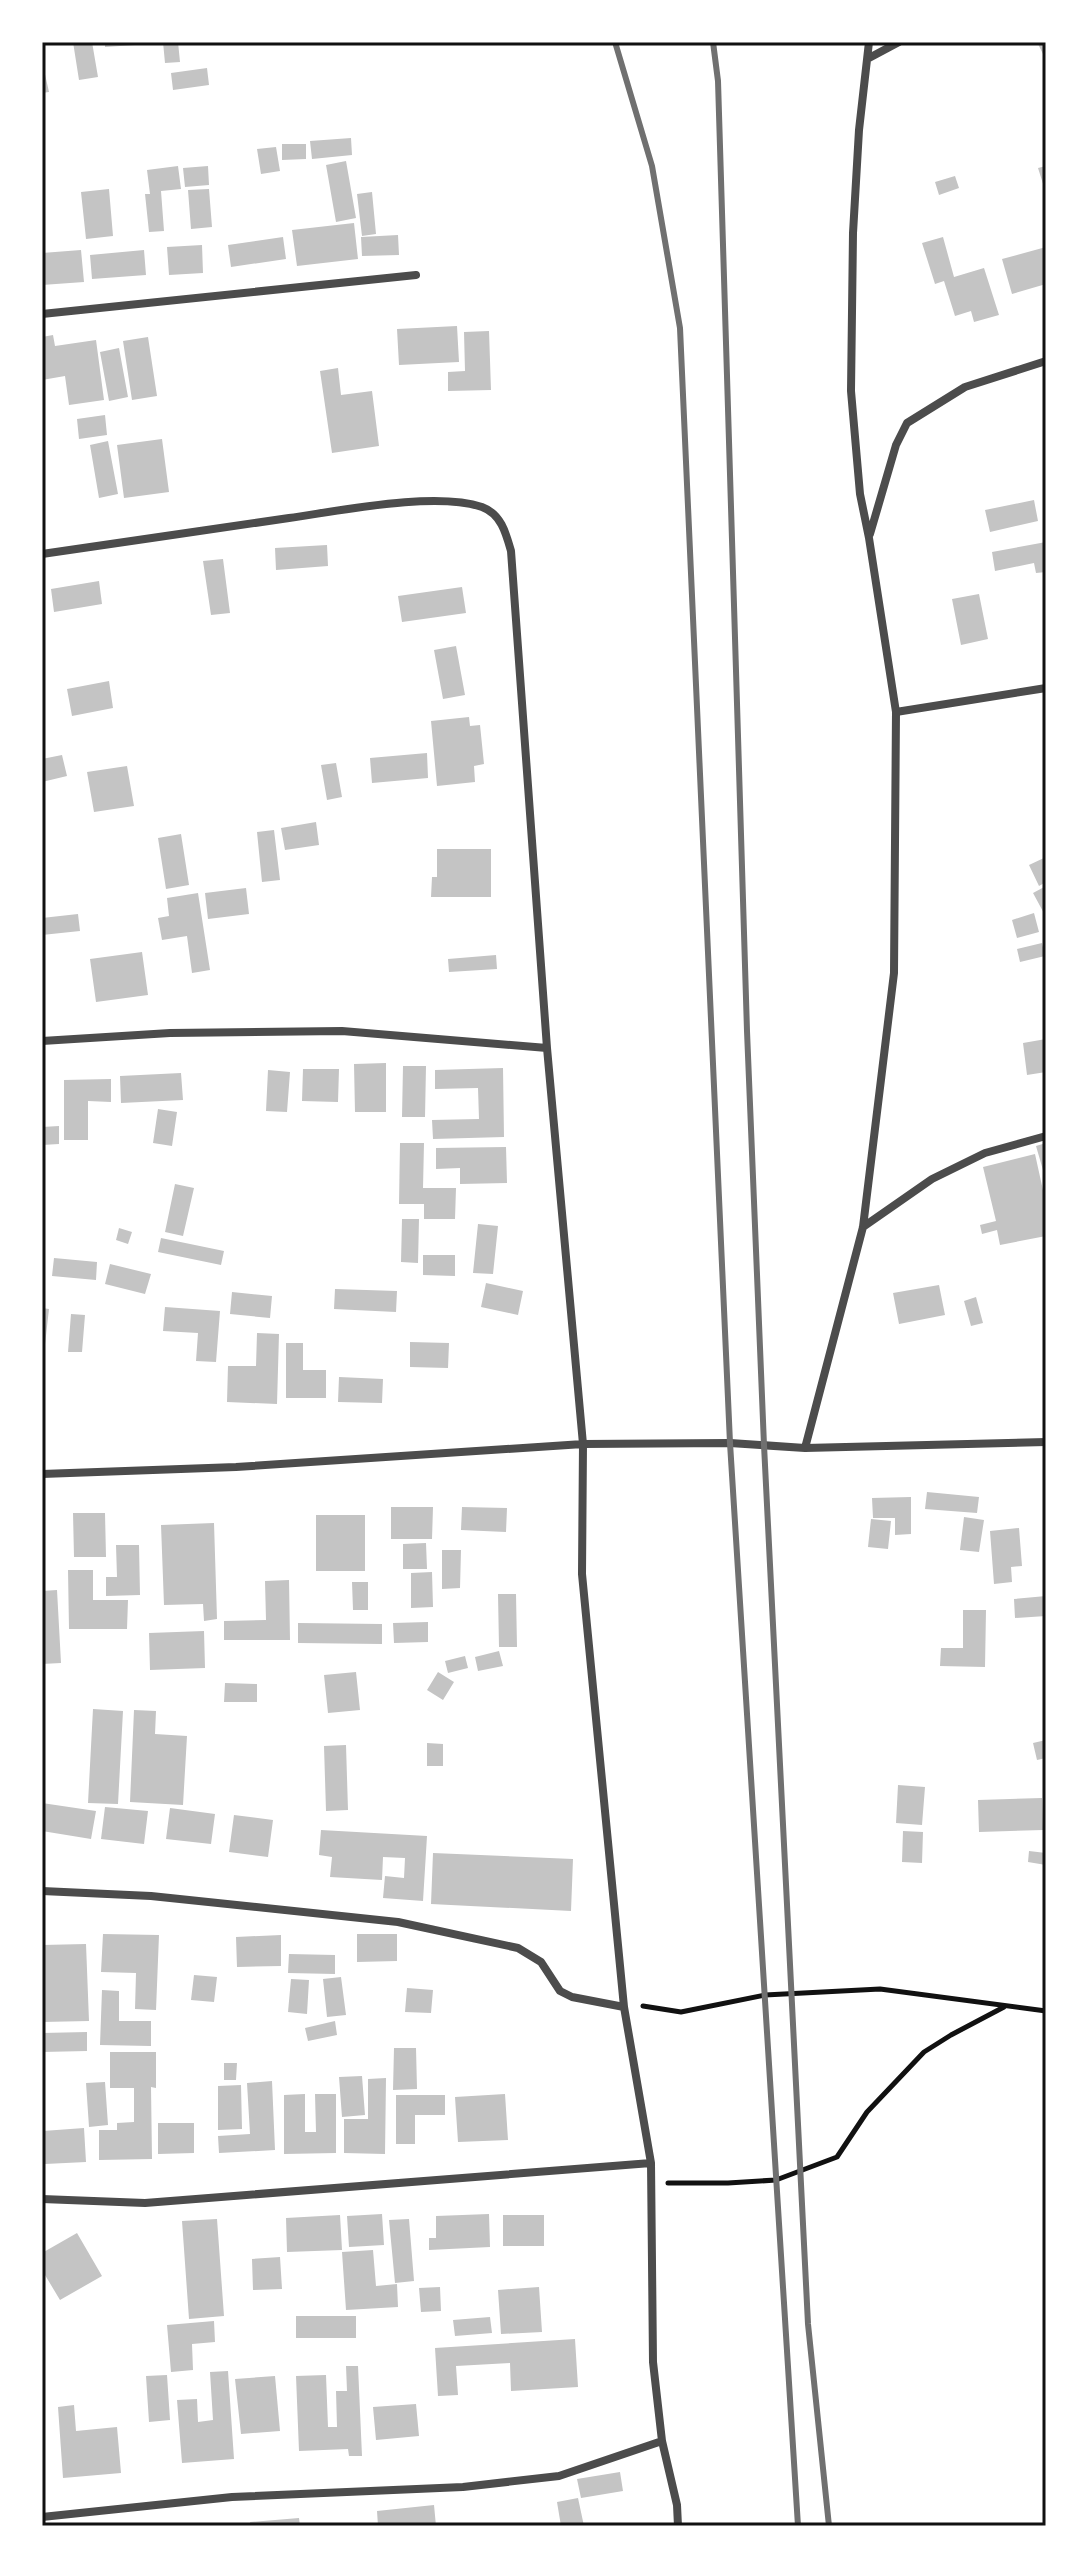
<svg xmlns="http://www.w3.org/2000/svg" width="1088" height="2568" font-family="Manrope,sans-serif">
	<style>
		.building { fill: #c4c4c4 }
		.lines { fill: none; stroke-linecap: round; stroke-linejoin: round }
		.path { stroke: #111; stroke-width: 5 }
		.minor { stroke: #4c4c4c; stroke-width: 8 }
		.rail { stroke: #707070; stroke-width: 6 }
		.neatline { fill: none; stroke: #111; stroke-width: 3 }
	</style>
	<rect width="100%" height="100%" fill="#fff"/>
	<path class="building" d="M73,42H92L98,77L79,80Z
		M105,42H150V44L105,47Z
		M163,42H178L180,62L165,63Z
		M1037,42H1046V60Z
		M42,61L49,92L42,93Z
		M207,68L209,85L173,90L171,73Z
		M351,138L352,155L312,159L310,141Z
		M282,144H306V159L282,160Z
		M276,147L280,171L261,174L257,149Z
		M346,161L356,218L336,222L326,165Z
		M178,166L181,189L161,191L164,231L149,232L145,194H150L147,170Z
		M208,166L209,185L185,187L183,168Z
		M1046,166V189L1045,190L1038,168Z
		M955,176L959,188L939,195L935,182Z
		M109,189L113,236L86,239L81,192Z
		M209,189L212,227L191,229L188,190Z
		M372,192L376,234L362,236L357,194Z
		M354,223L358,259L297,266L292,230Z
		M398,235L399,255L362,256L361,237Z
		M283,237L286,259L231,267L228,245Z
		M943,237L954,277L984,268L999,315L974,322L971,311L955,316L944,281L935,284L922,243Z
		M202,245L203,273L169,275L167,247Z
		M1046,247V284L1012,294L1002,259Z
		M81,250L84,282L42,285V253Z
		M144,250L146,275L92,279L90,255Z
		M457,326L459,362L399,365L397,329Z
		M489,331L491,390L448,391V372L465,371L464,332Z
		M53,335L55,346L96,340L104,400L69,405L65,376L42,380V337Z
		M148,337L157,396L132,400L123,341Z
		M119,348L128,397L109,401L100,352Z
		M338,368L341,395L372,391L379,446L332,453L320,371Z
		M105,415L107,435L79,439L77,419Z
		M162,439L169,492L124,498L117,445Z
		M108,441L118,494L99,498L90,445Z
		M1034,500L1038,521L990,532L985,510Z
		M1046,542V572L1036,573L1034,563L995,571L992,552Z
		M327,545L328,566L276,570L275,548Z
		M223,559L230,613L211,615L203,561Z
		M99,581L102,604L54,612L51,589Z
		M462,587L466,613L402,622L398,596Z
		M979,594L988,639L961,645L952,599Z
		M456,646L465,695L443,699L434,650Z
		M109,681L113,708L72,716L67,689Z
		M469,717L470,726L480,725L484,764L474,766L475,782L437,786L431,721Z
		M427,753L428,778L372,783L370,758Z
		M62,755L67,776L42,782V759Z
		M336,763L342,797L327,800L321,765Z
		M127,766L134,806L94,812L87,772Z
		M316,822L319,845L285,850L281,828Z
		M274,830L280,880L262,882L257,832Z
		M181,834L189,885L166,889L158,838Z
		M437,849H491V897H431L432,877H437Z
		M1046,857V882L1039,886L1029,865Z
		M1046,886V917L1033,893Z
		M246,888L249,914L208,919L205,893Z
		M198,893L210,970L192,973L187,936L162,940L158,918L169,916L167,898Z
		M1034,913L1039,932L1017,938L1012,920Z
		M78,914L80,931L42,935V918Z
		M1042,943L1045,956L1020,962L1017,949Z
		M142,952L148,995L96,1002L90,959Z
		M496,955L497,969L449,972L448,959Z
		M1046,1039V1072L1027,1075L1023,1043Z
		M386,1063V1112H355L354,1064Z
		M403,1066H426L425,1117H402Z
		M503,1068L504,1137L433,1139L432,1120L479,1119L478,1088L435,1089V1070Z
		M303,1069H339L338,1102L302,1101Z
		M268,1070L290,1072L287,1112L266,1111Z
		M181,1073L183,1100L121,1103L120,1076Z
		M111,1079V1102L88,1101V1140H64V1080Z
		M158,1109L177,1112L172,1146L153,1143Z
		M59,1126V1144L42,1145V1127Z
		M400,1143H424L423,1188H456L455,1219H424V1204H399Z
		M1046,1143V1177H1045L1036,1146Z
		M506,1147L507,1183L460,1184V1168L436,1169V1148Z
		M1035,1154L1046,1204V1236L1000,1245L997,1230L982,1234L980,1225L996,1221L983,1167Z
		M175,1184L194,1188L183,1236L165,1232Z
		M402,1219H419L418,1263L401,1262Z
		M478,1224L498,1226L493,1274L473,1273Z
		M119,1228L132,1232L128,1244L116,1240Z
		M161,1238L224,1251L221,1265L158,1252Z
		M423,1255H455V1276L423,1275Z
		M54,1258L97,1262L96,1280L52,1276Z
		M110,1264L151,1274L145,1294L105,1284Z
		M486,1283L523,1291L518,1315L481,1307Z
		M939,1285L945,1315L899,1324L893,1293Z
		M335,1289L397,1291L396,1312L334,1309Z
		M232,1292L272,1296L270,1318L230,1314Z
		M976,1297L983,1323L971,1326L964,1301Z
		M165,1307L220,1311L216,1362L196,1361L198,1333L163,1331Z
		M42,1308L49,1309L44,1353H42Z
		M71,1314L85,1315L82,1352H68Z
		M257,1333L279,1334L277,1404L227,1402L228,1366H256Z
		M410,1342L449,1343L448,1368L410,1367Z
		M286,1343H303V1370H326V1398H286Z
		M339,1377L383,1379L382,1403L338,1402Z
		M927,1492L979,1497L977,1513L925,1509Z
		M911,1497V1534L895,1535V1518H873L872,1498Z
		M391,1507H433L432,1539H391Z
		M462,1507L507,1508L506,1532L461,1530Z
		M73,1513H105L106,1557H74Z
		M316,1515H365V1571H316Z
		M964,1517L984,1520L979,1552L960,1550Z
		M871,1519L891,1521L888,1549L868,1547Z
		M214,1523L217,1619L204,1621L203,1604L164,1605L161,1525Z
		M1019,1528L1022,1566L1011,1567L1012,1582L994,1584L990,1531Z
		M426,1543L427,1569H403V1544Z
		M116,1545H139L140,1595L106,1596V1577H117Z
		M442,1550H461L460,1588L442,1589Z
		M68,1570H93V1600H128L127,1629H69Z
		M432,1572L433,1607L411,1608V1573Z
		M289,1580L290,1640H224V1621L266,1620L265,1581Z
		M352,1582H368V1610H353Z
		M57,1590L61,1663L42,1664V1591Z
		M498,1594H516L517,1647H499Z
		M1046,1596V1616L1015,1618L1014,1599Z
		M963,1610H986L985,1667L940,1666L941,1648H963Z
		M428,1622V1642L394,1643L393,1623Z
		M298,1623L382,1624V1644L298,1643Z
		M204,1631L205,1668L150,1670L149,1633Z
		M499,1651L503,1666L478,1671L475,1657Z
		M465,1656L468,1668L448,1673L445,1661Z
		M356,1672L360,1710L328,1713L324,1675Z
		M438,1672L454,1682L443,1700L427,1690Z
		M225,1683L257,1684V1702H224Z
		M93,1709L123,1711L118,1804L88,1803Z
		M134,1710L156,1711L155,1734L187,1736L183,1805L130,1802Z
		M1046,1740V1758L1037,1760L1033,1743Z
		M427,1743L443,1744V1766H427Z
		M346,1745L348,1810L326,1811L324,1746Z
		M898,1785L925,1787L922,1825L896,1823Z
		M1042,1798L1043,1830L979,1832L978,1800Z
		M42,1803L96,1811L91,1839L42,1831Z
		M105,1807L148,1811L144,1844L101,1839Z
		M170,1808L215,1814L211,1844L166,1839Z
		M234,1815L273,1820L268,1857L229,1852Z
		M321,1830L427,1836L423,1901L383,1898L385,1876L404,1878L405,1858L383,1857L382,1880L330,1877L332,1857L319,1855Z
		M903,1831L923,1832L922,1863L902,1862Z
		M1029,1851L1046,1853V1865L1028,1862Z
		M433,1853L573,1859L571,1911L431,1904Z
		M103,1934L159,1935L156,2010L135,2009L136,1973L101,1972Z
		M357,1934H397V1961L357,1962Z
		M281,1935V1966L237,1967L236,1937Z
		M86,1944L89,2021L42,2022V1945Z
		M289,1954L335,1955V1974L288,1973Z
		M194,1975L217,1977L214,2002L191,2000Z
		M341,1977L346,2015L327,2017L323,1979Z
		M291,1979L309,1980L307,2014L288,2012Z
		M407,1988L433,1990L431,2013L405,2012Z
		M102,1990L119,1991V2021H151V2046L100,2045Z
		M335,2021L337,2035L308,2041L305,2028Z
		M87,2032V2051L42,2052V2033Z
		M394,2048H416L417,2089L393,2090Z
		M110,2052H156V2088L151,2087L152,2159L99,2160V2130H117V2123L134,2122V2088H110Z
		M224,2063H237L236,2080H224Z
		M362,2076L365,2115L342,2117L339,2077Z
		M386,2078L385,2154L344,2153V2119H368V2079Z
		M272,2081L275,2150L219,2153L218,2136L250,2134L247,2083Z
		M105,2082L108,2125L89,2127L86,2083Z
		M241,2085L242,2129L218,2130V2086Z
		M305,2094V2132H316L315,2094H336V2153L284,2154V2095Z
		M505,2094L508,2140L458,2142L455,2097Z
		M396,2095H445V2115H415V2144H396Z
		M158,2123H194V2153L158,2154Z
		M84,2128L86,2162L45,2164L43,2131Z
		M382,2214L384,2245L349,2247L347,2216Z
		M489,2214L490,2247L429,2250V2238H436V2216Z
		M340,2215L342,2250L287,2252L286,2218Z
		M503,2215H544V2246H503Z
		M217,2219L224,2316L189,2319L182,2221Z
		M409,2219L414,2281L395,2283L389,2220Z
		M77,2233L102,2276L60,2300L42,2270V2253Z
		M373,2250L376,2286L397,2284L398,2307L346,2310L342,2252Z
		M280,2257L282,2289L253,2290L252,2259Z
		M440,2287L441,2311L421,2312L419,2288Z
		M539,2287L542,2332L501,2334L498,2290Z
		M296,2316H356V2338H296Z
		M490,2317L492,2333L455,2336L453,2320Z
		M214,2321L215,2342L192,2344L193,2370L171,2372L167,2325Z
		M575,2339L578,2387L511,2391L510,2363L456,2366L458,2395L438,2396L435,2348Z
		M346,2366H358L362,2456H349L348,2449L299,2451L296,2376L326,2375L328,2427H337L336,2391H347Z
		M228,2371L234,2459L182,2463L177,2400L197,2399L198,2422L213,2420L210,2372Z
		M167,2375L170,2420L149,2422L146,2376Z
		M275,2376L280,2431L241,2434L235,2379Z
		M416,2404L419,2436L376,2440L373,2407Z
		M74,2405L76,2431L117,2427L121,2473L63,2478L58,2407Z
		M620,2472L623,2491L581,2498L577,2479Z
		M578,2498L584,2526H561L557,2502Z
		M434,2505L436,2526H378L377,2511Z
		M299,2518L300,2526H251L250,2522Z"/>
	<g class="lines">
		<path class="path" d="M643,2006L681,2012L765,1995L880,1989L1046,2011
			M668,2183H728L776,2180L837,2157L867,2112L924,2052L951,2035L1004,2007"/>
		<path class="minor" d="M869,58L899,42
			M42,314L416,275
			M870,534L896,445L907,423L965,387L1046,361
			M42,554C124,542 207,530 289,518C339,511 435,491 482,507C501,514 506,533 511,551L547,1048L583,1444L582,1574L624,2007L651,2163L653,2362L662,2441L677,2505L678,2526
			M896,712L1046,688
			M42,1041L170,1033L342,1031L547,1048
			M863,1227L932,1179L985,1153L1046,1136
			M805,1448L863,1227L894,973L896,712L869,538L860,494L851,391L853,233L859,130L869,42
			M42,1474L236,1467L583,1444L730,1443L805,1448L1046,1442
			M42,1891L151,1896L398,1922L518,1948L541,1962L560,1991L572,1997L624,2007
			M42,2199L145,2203L651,2163
			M42,2517L232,2497L463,2487L559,2476L662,2441"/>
		<path class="rail" d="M615,42L652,166L680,328L730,1443L798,2526
			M713,42L718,81L747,1031L764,1445L808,2324L829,2526"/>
	</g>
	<rect width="1088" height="2568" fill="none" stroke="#ffffff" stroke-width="88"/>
	<rect x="44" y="44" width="1000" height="2480" class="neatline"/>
</svg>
